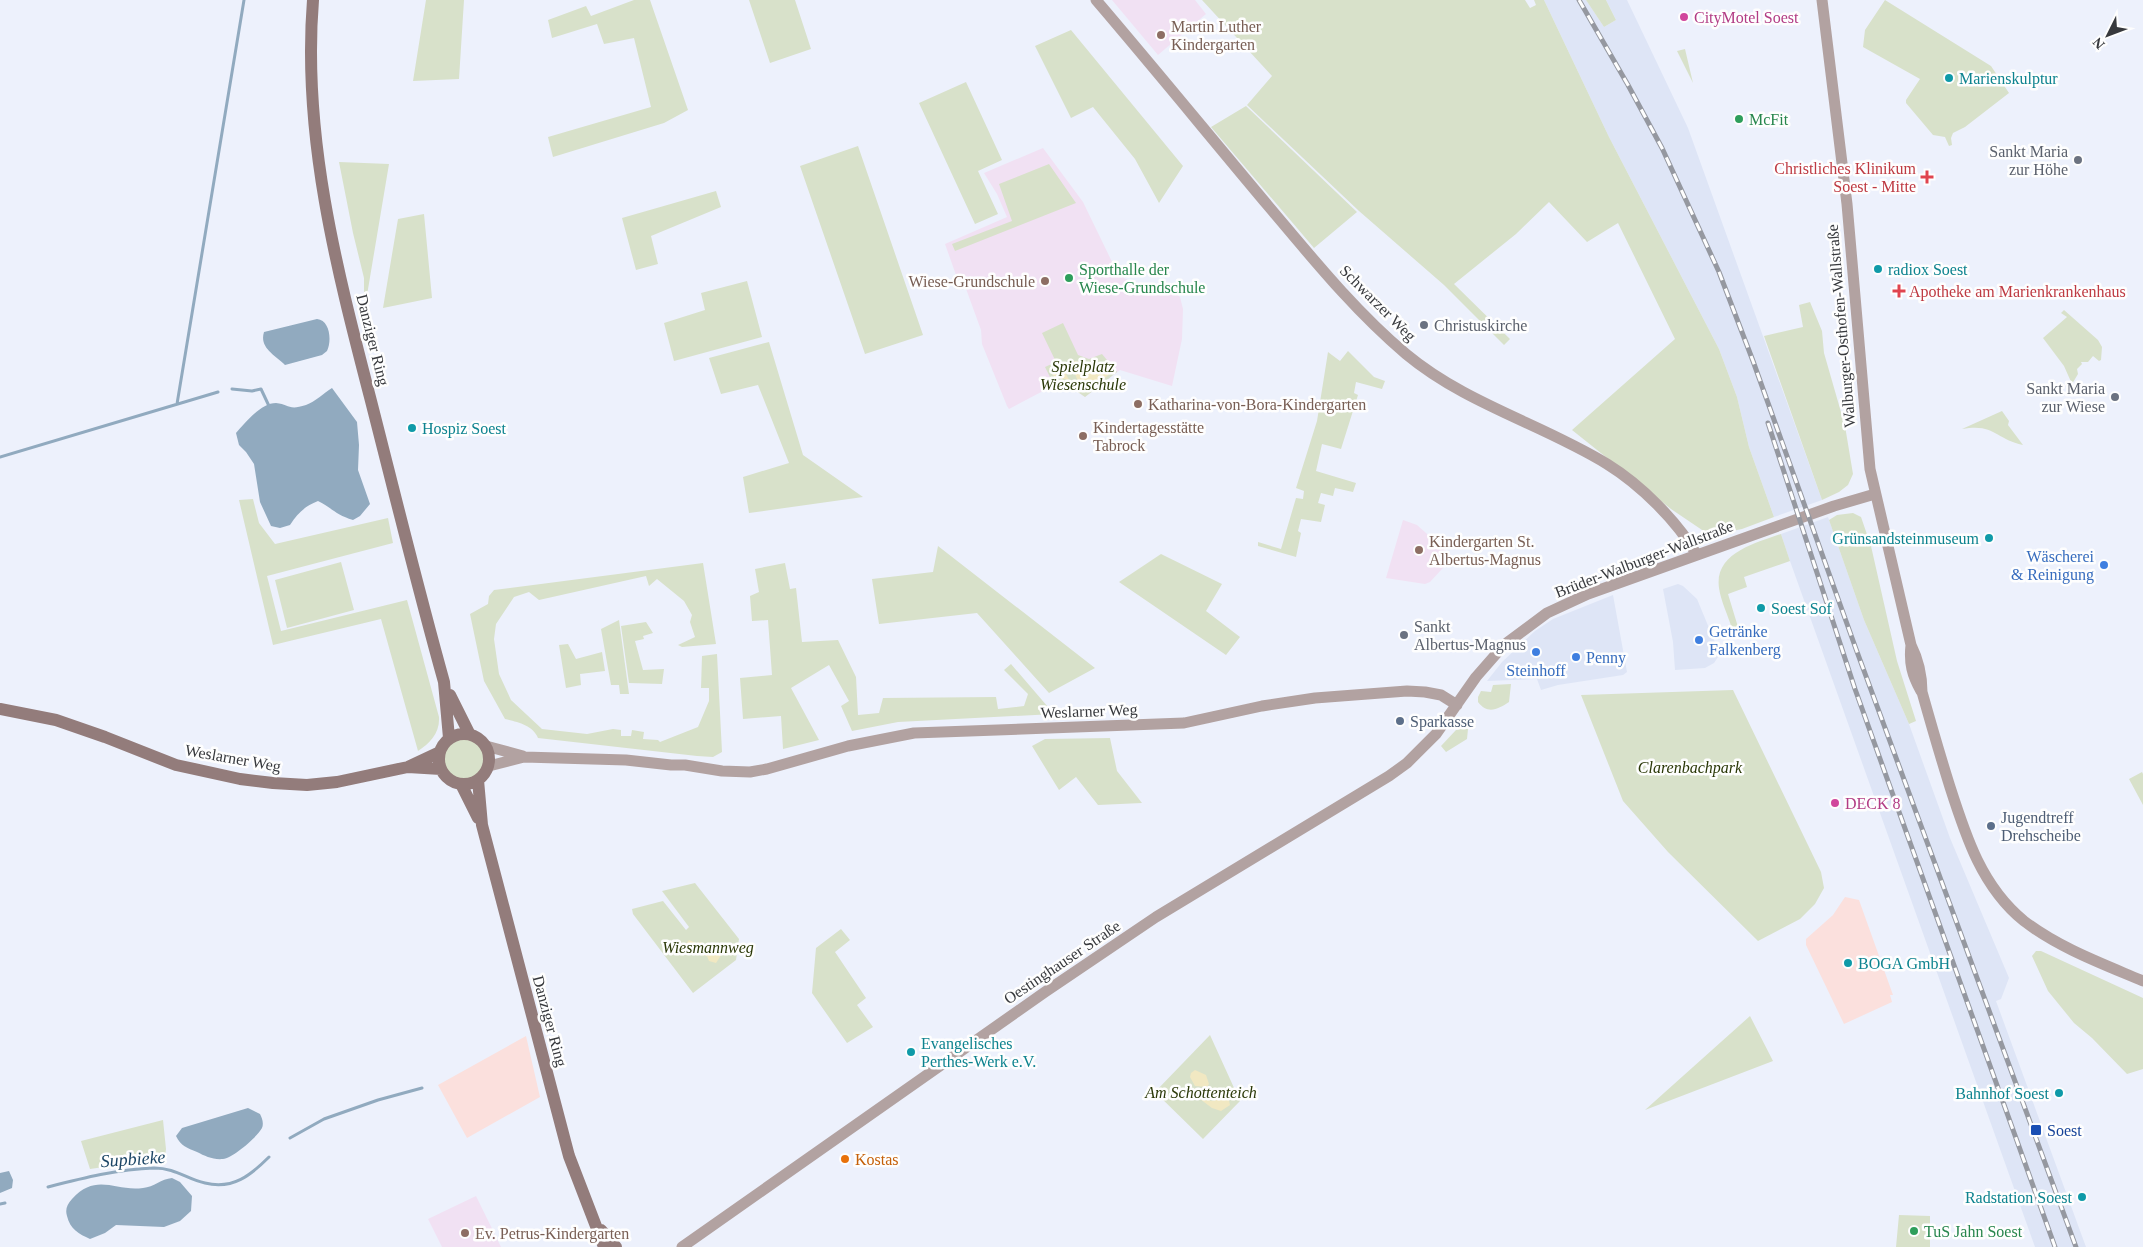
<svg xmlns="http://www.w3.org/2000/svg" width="2143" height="1247" font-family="Georgia,serif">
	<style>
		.built { fill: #dee5f6 }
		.industrial { fill: #fbe0dd }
		.education { fill: #f1e1f3 }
		.green { fill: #d8e1ca }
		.sand { fill: #f1e8c2 }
		.water { fill: #91aabf }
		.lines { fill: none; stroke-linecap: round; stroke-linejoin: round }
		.stream { stroke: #91aabf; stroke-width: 3 }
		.tertiary { stroke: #b2a2a1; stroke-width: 11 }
		.secondary { stroke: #937c7b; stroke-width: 12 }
		.rail-casing { stroke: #9598a0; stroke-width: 5 }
		.rail { stroke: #fefefe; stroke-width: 3; stroke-dasharray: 9; stroke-linecap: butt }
		.hotel-dot { fill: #d1479c; stroke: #fefefe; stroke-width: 2 }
		.education-dot { fill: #8d6e63; stroke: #fefefe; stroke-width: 2 }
		.culture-dot { fill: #0f9aa8; stroke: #fefefe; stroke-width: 2 }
		.leisure-dot { fill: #2e9e5b; stroke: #fefefe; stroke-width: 2 }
		.worship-dot { fill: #6b7280; stroke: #fefefe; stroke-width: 2 }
		.health-dot { fill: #e0444e; stroke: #fefefe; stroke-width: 2 }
		.shop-dot { fill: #3f7fe0; stroke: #fefefe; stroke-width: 2 }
		.service-dot { fill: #5c6f8a; stroke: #fefefe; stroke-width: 2 }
		.transit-dot { fill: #1a4fb4; stroke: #fefefe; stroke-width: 2 }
		.food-dot { fill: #e8710a; stroke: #fefefe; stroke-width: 2 }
		.labels { text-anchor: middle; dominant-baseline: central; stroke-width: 5; stroke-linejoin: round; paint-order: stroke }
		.hotel-label { font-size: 16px; fill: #b23c85; stroke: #fefefe; text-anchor: start }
		.education-label { font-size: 16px; fill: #785e54; stroke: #fefefe; text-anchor: start }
		.culture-label { font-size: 16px; fill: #0d838f; stroke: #fefefe; text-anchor: start }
		.leisure-label { font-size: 16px; fill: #27864d; stroke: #fefefe; text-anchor: start }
		.worship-label { font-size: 16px; fill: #5b616d; stroke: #fefefe; text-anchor: end }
		.health-label { font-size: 16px; fill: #be3a42; stroke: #fefefe; text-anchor: end }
		.street-label { font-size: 16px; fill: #37393d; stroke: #fefefe }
		.park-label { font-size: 16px; font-style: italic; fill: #2a3807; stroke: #fefefe }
		.shop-label { font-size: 16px; fill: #366cbe; stroke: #fefefe; text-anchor: start }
		.service-label { font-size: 16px; fill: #4e5e75; stroke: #fefefe; text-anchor: start }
		.transit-label { font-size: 16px; fill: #164399; stroke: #fefefe; text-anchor: start }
		.food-label { font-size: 16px; fill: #c56008; stroke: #fefefe; text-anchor: start }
		.water-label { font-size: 18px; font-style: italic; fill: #1b4565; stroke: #fefefe }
	</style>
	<rect width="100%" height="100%" fill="#edf1fc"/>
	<path class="built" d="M1544,0H1586L1604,27L1616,20L1606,0H1627L1688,128L1822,500L1774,517L1749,447L1737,397L1719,349L1609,137Z
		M1828,517L1864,620L1909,724L1950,838L2009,978L2001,999L1996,1001L2086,1247H2035L1790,561L1781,534Z
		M1678,584L1683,586L1697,599L1719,652L1718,657L1714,663L1705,668L1675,670L1673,642L1663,589Z
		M1613,595L1627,672L1623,675L1558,685L1541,690L1537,679L1487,681L1502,662L1535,631L1553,619Z"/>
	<path class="industrial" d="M1845,897L1859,900L1893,995H1890L1892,1002L1844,1024L1806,945V939L1833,915Z
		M526,1036L540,1097L467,1138L438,1085Z"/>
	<path class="education" d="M1112,0H1195L1206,14L1158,55Z
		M1043,148L1083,202L1114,266L1124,278L1138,285L1151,287L1165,285L1180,297L1183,309L1182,339L1172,386L1120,370L1085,397L1062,381L1009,409L1007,406L982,344L981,330L965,286L956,275L945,244L1007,217L997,194L984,173Z
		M1403,520L1417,525L1453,557L1430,582L1425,584L1386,578Z
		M476,1196L501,1247H442L428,1219Z"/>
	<path class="green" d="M426,0H464L459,79L413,81Z
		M634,0H650L688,110L664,123L553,157L548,137L651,107L634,38L604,44L597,24L552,38L548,20L586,6L591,16Z
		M749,0H795L811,49L770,63Z
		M1202,0H1525L1530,8L1536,5L1534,0H1544L1609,137L1719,349L1737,397L1749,447L1774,517L1742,529L1722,533L1705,532L1671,509L1572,430L1675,339L1618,223L1587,242L1549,202L1516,234L1454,284L1510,339L1504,345L1444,285L1359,211L1247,105L1272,76Z
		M1586,0H1606L1616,20L1604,27Z
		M1885,0L1991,66L2009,93L1965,127L1953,133L1951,138L1952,145L1949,146L1945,137L1933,135L1906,103V100L1920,79L1863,47L1865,30Z
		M1071,30L1183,166L1159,203L1135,159L1093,107L1071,118L1035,46Z
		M1685,49L1693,83L1677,51Z
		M966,82L1002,160L978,171L998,214L975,224L919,103Z
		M1246,106L1357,212L1314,248L1211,127Z
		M858,146L923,335L865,354L800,166Z
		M339,162L389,164L364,313V278L353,233Z
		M1049,164L1076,203L955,251L952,244L1012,221L999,184Z
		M716,191L721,207L651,236L658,264L636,270L622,218Z
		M424,214L432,298L383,308L398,219Z
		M747,281L762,337L674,361L664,323L705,310L701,293Z
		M1810,302L1822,331L1824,353L1845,426L1853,474L1848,485L1839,492L1822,500L1764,336L1803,327L1799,305Z
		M2064,310L2098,340L2102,347L2101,360L2099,361L2093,356L2088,362H2081L2082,364L2077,369L2078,374L2072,384L2064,366L2043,338L2067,317L2061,313Z
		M1063,323L1078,355L1089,359L1102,354L1117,372L1085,397L1062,381L1054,385L1045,367L1056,362L1042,333Z
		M769,342L803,455L863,497L749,513L743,477L789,463L758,385L721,394L709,358Z
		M1348,351L1374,377L1385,381L1382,389L1356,382L1354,393L1358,395L1341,449L1322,444L1316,471L1356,483L1353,492L1335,488L1333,496L1321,493L1318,503L1325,505L1321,522L1301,519L1298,531L1301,533L1296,557L1258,546V542L1281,549L1296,498L1303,499L1304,491L1296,488L1317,421L1328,352L1340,361Z
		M2002,411L2009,421L2008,425L2023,445C1995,439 1995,423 1962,429Z
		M253,499L259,523L275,544L388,518L393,543L267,576L281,631L407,600L439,717C440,733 430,743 418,751L381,619L273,645L239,500Z
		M1853,513L1861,517L1871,546L1897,661L1916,721L1909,724L1864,620L1829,520L1837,515Z
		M1781,534L1790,561L1744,577L1747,587L1728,594L1738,627L1732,629C1728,615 1721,602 1719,588C1714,553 1756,543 1781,534Z
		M938,546L1095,668L1049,693L977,613L879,624L872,579L933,572Z
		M1161,554L1222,584L1206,611L1240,637L1226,655L1119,582Z
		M341,562L354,610L287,628L275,580Z
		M703,563L716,644L682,647L678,645L695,637L690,622L692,615L684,601L657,579L649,586L646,576L539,600L529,592L514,597L496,624L494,639L499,674L511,700L542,729L587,734L613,729L621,730V736H631L632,730L644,732L643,739L658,740L660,742L698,727L709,701V688H701L702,656L717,654L722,752L713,757L697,756L538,738C533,725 517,722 505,719L484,681L470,614L488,604L489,596L494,590Z
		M785,563L790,589L796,588L802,642L838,640L856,677L858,715L879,713L883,698L996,697L998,709L1024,706L1028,694L1004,670L1011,664L1054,714L898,722L852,731L841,706L849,701L829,665L791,688L819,740L783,749L781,716L743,719L740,678L772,675L768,620L752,621L750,596L759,592L755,569Z
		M619,620L629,694H620L619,685H611L601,629Z
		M646,622L653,633L643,636L644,639L635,641L643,670L664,669L662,684L629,683L621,626Z
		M568,644L576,659L602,652L605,671L580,674L581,685L566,688L559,645Z
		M1511,684L1509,702C1498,709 1488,715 1478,702V697L1481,691L1491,692L1493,685Z
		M1733,690L1821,872L1824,888L1815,904L1800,919L1758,941L1668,852L1623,801L1581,695Z
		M1462,729H1468L1467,739L1446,752L1441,746L1456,730Z
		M1110,738L1117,771L1142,803L1098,805L1076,777L1059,790L1032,746L1045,739Z
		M443 759a21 21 0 1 1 42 0a21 21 0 1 1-42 0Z
		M2142,772L2143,774V805L2129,779Z
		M695,883L739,939L736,960L693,993L633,914L632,909L663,901L686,930L689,927L662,891Z
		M841,929L850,940L835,952L866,998L857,1005L873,1027L847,1043L812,993L816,948Z
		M2036,951H2041L2143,998V1069L2127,1074L2092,1038L2074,1023L2048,991L2032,956Z
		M1750,1016L1773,1061L1645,1110Z
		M1210,1035L1240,1101L1203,1139L1155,1092Z
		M163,1120L166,1149L165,1158L90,1169L81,1141Z
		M1899,1215L1930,1216V1247H1896Z"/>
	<path class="sand" d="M1074,361C1080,361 1080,364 1085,366C1088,367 1102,366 1109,368L1110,374L1086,392C1079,385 1071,370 1074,361Z
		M1061,364L1069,380L1054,377L1049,368Z
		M689,940L696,943L701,942C714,954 713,945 725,949L716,963L709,961L707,956L691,953L686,944Z
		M1195,1070L1206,1075L1209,1084L1207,1087L1195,1086L1190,1077L1191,1073Z
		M1222,1094L1228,1096L1230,1105L1221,1111L1212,1108L1200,1099L1205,1096L1211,1101L1216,1100Z"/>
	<path class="water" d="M317,319C330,320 332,341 327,351L322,355L285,365C275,355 259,348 264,332Z
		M332,388L357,422L359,445L358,470L370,504L360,516L353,520C336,515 332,508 318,501C305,506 298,513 290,525L280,528L271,526L260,502L254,464L246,452L239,445L236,433C245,423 261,403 276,403C289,404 288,411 306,405C315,402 324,393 332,388Z
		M248,1108L260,1114C262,1118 264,1123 262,1128C257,1137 233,1158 223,1159C213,1160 205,1156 197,1152C187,1148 181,1146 176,1136L182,1128Z
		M9,1171L13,1180L12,1188L0,1193V1173Z
		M172,1178L180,1182L192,1196L191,1211L180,1221L164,1227L116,1225L105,1233L90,1239C79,1234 70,1229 67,1216C65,1210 67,1204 72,1199C97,1172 115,1192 143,1188C154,1187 161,1179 172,1178Z"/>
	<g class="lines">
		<path class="stream" d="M232,389L252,391L261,389L269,406
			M177,404L244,0
			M0,457L218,392
			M290,1138L324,1119L378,1100L422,1088
			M48,1187C83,1178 118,1169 154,1168C176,1168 186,1179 205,1183C233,1190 251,1175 269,1157
			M0,1204L5,1203"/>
		<path class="tertiary" d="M1096,0C1155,69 1212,139 1270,208C1313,259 1355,311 1406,354C1466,404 1542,424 1607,464C1641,485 1677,521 1697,555
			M1822,0L1847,204L1870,469L1911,645C1919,661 1922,675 1922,692C1931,724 1940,755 1950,787C1966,837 1982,887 2024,921C2059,948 2103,964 2143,981
			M1911,645C1909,663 1912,675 1921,691
			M486,746L523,756
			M489,766L524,757L626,760L671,765H685L722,771L750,772L767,769L848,746L914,733L1184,723L1262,706L1315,698L1407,691L1425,692L1441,695L1457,705
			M682,1247L1045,992L1156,917L1389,776L1407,763L1436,734L1476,677L1504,645L1547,613L1588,594L1834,506L1875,494"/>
		<path class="secondary" d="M313,0C302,137 337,270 371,401C395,495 418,589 444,682L449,738
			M450,695L469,733
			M0,709L56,720L105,737L176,765L240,779L273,783L307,785L337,782L408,767L440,752
			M439 759a25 25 0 1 1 50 0a25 25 0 1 1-50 0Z
			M408,767L441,769
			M478,780L482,825L569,1156L604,1247
			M461,784L478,818
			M601,1230L616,1247"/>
		<defs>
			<path id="rail" d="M1579,0L1628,85L1662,148L1719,272L1753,361L1856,649L2076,1247
				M1768,423L1855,689L2055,1247"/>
		</defs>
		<use href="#rail" class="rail-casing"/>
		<use href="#rail" class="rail"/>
	</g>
	<g class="hotel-dot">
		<circle cx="1684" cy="17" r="5"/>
		<circle cx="1835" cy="803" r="5"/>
	</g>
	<g class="education-dot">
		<circle cx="1161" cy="35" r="5"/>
		<circle cx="1045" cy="281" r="5"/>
		<circle cx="1138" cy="404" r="5"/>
		<circle cx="1083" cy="436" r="5"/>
		<circle cx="1419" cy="550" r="5"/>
		<circle cx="465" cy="1233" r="5"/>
	</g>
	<g class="culture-dot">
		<circle cx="1949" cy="78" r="5"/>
		<circle cx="1878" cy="269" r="5"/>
		<circle cx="412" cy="428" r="5"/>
		<circle cx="1989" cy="538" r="5"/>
		<circle cx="1761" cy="608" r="5"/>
		<circle cx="1848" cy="963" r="5"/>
		<circle cx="911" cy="1052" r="5"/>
		<circle cx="2059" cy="1093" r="5"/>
		<circle cx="2082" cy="1197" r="5"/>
	</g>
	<g class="leisure-dot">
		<circle cx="1739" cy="119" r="5"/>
		<circle cx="1069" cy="278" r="5"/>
		<circle cx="1914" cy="1231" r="5"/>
	</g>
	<g class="worship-dot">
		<circle cx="2078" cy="160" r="5"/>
		<circle cx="1424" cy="325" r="5"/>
		<circle cx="2115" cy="397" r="5"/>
		<circle cx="1404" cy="635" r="5"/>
	</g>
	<g class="health-dot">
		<path d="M1924.5 169.5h5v5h5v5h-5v5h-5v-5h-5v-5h5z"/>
		<path d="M1896.5 283.5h5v5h5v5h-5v5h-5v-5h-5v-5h5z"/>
	</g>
	<g class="shop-dot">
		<circle cx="2104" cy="565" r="5"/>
		<circle cx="1699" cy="640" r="5"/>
		<circle cx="1536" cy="652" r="5"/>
		<circle cx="1576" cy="657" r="5"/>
	</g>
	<g class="service-dot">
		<circle cx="1400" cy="721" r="5"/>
		<circle cx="1991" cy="826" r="5"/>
	</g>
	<rect class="transit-dot" x="2030" y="1124" width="12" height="12" rx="2.5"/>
	<circle class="food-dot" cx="845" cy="1159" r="5"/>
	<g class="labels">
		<g class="hotel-label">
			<text x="1694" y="17">CityMotel Soest</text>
			<text x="1845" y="803">DECK 8</text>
		</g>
		<g class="education-label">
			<text x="1171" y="26">Martin Luther<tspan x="1171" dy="18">Kindergarten</tspan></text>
			<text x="1035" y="281" text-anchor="end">Wiese-Grundschule</text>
			<text x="1148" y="404">Katharina-von-Bora-Kindergarten</text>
			<text x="1093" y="427">Kindertagesstätte<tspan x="1093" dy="18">Tabrock</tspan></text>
			<text x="1429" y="541">Kindergarten St.<tspan x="1429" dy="18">Albertus-Magnus</tspan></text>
			<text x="475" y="1233">Ev. Petrus-Kindergarten</text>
		</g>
		<g class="culture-label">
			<text x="1959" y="78">Marienskulptur</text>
			<text x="1888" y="269">radiox Soest</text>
			<text x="422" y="428">Hospiz Soest</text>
			<text x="1979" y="538" text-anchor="end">Grünsandsteinmuseum</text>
			<text x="1771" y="608">Soest Sof</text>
			<text x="1858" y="963">BOGA GmbH</text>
			<text x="921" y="1043">Evangelisches<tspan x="921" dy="18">Perthes-Werk e.V.</tspan></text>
			<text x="2049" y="1093" text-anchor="end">Bahnhof Soest</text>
			<text x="2072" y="1197" text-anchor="end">Radstation Soest</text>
		</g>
		<g class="leisure-label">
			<text x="1749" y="119">McFit</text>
			<text x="1079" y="269">Sporthalle der<tspan x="1079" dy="18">Wiese-Grundschule</tspan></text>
			<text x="1924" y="1231">TuS Jahn Soest</text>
		</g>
		<g class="worship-label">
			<text x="2068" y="151">Sankt Maria<tspan x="2068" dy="18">zur Höhe</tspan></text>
			<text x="1434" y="325" text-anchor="start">Christuskirche</text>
			<text x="2105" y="388">Sankt Maria<tspan x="2105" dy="18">zur Wiese</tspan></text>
			<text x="1414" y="626" text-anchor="start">Sankt<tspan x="1414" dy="18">Albertus-Magnus</tspan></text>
		</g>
		<g class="health-label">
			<text x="1916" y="168">Christliches Klinikum<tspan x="1916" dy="18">Soest - Mitte</tspan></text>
			<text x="1909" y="291" text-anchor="start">Apotheke am Marienkrankenhaus</text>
		</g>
		<g class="street-label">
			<text transform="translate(1378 303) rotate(45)">Schwarzer Weg</text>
			<text transform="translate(1841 326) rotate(-95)">Walburger-Osthofen-Wallstraße</text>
			<text transform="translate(373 340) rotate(76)">Danziger Ring</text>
			<text transform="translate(1644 559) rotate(-21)">Brüder-Walburger-Wallstraße</text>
			<text transform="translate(1089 711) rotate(-2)">Weslarner Weg</text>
			<text transform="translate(233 758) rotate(10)">Weslarner Weg</text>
			<text transform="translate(1062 962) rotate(-34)">Oestinghauser Straße</text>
			<text transform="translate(550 1021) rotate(75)">Danziger Ring</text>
		</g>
		<g class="park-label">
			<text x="1083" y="366">Spielplatz<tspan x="1083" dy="18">Wiesenschule</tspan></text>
			<text x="1690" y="767">Clarenbachpark</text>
			<text x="708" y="947">Wiesmannweg</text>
			<text x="1201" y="1092">Am Schottenteich</text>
		</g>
		<g class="shop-label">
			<text x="2094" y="556" text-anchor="end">Wäscherei<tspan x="2094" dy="18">&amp; Reinigung</tspan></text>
			<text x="1709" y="631">Getränke<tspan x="1709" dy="18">Falkenberg</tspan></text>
			<text x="1586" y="657">Penny</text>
			<text x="1536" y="670" text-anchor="middle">Steinhoff</text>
		</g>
		<g class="service-label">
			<text x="1410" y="721">Sparkasse</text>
			<text x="2001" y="817">Jugendtreff<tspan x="2001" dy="18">Drehscheibe</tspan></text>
		</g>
		<g class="transit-label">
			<text x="2047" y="1130">Soest</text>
		</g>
		<g class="food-label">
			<text x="855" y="1159">Kostas</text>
		</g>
		<g class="water-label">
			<text transform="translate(133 1159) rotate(-4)">Supbieke</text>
		</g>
	</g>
	<g transform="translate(2108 35) rotate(228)" stroke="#fefefe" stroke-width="4" paint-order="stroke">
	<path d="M0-4L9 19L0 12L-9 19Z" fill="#37393d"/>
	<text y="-8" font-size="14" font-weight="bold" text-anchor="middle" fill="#37393d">N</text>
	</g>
</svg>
